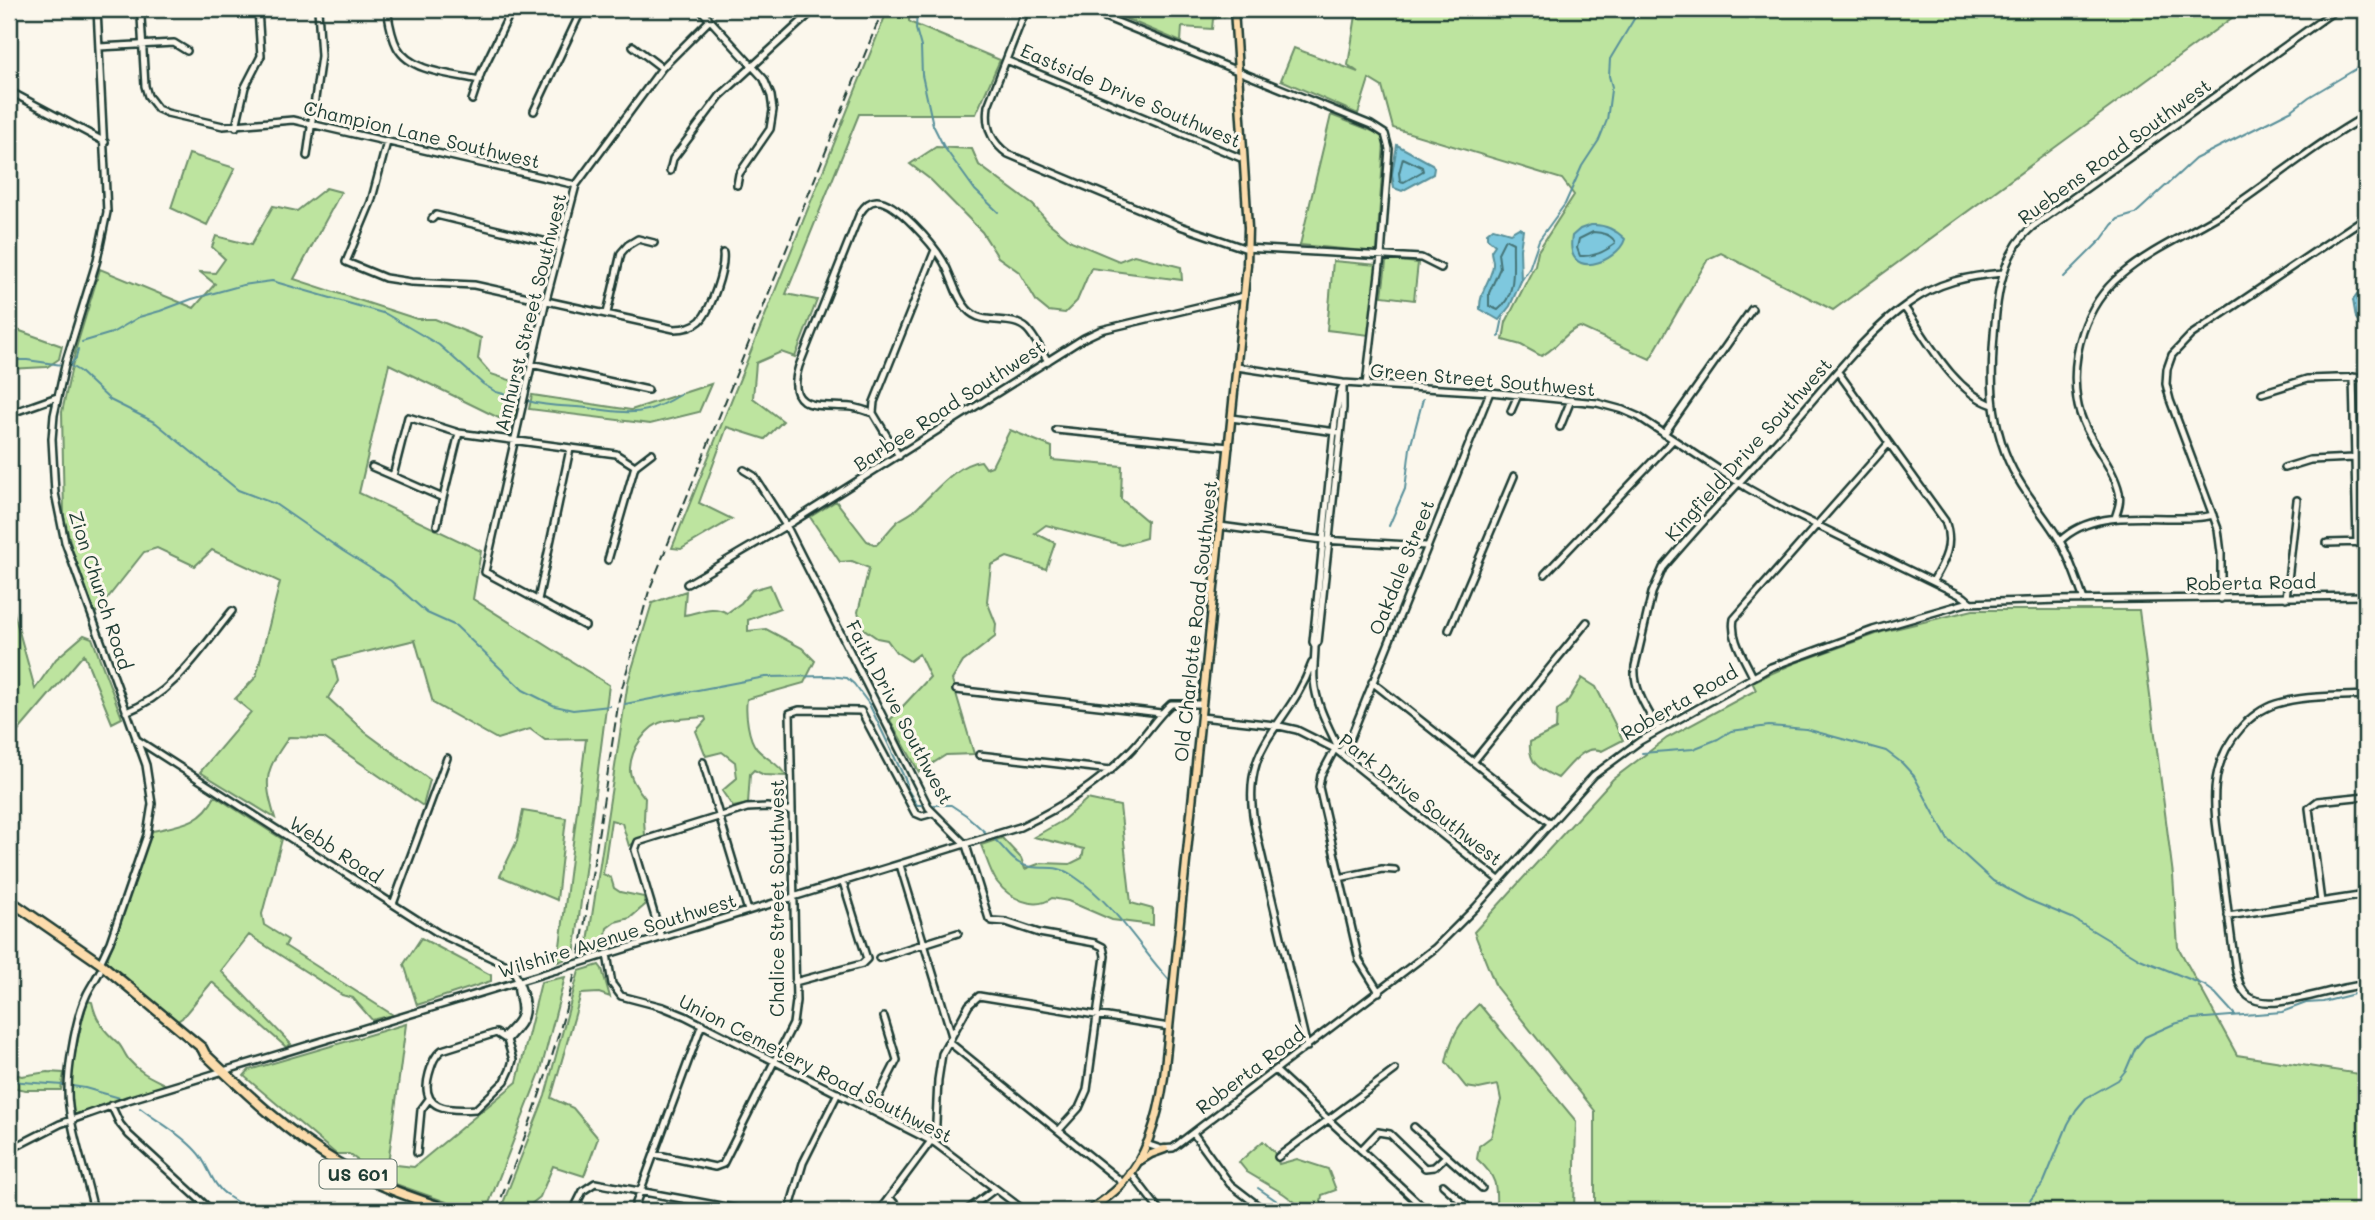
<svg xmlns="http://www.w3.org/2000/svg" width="2375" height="1220" font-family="Mali,sans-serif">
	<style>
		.green { fill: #bde49f; stroke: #6e906a; stroke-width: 2 }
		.water { fill: #7ec8de; stroke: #58909a; stroke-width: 2 }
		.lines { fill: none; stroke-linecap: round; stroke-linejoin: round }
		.shore { stroke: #457578; stroke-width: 2 }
		.stream { stroke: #58909a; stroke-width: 2 }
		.minor-casing { stroke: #1f3d34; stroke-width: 10 }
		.major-casing { stroke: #1f3d34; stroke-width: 11 }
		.highway-casing { stroke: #1f3d34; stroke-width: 13 }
		.minor { stroke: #fbf7ec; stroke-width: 5 }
		.major { stroke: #fcdcac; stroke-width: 6 }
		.highway { stroke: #fcdcac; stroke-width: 8 }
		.rail { stroke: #1f3d34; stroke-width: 2; stroke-dasharray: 10 5; stroke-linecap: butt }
		.minor-bridge-casing { stroke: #1f3d34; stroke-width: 10; stroke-linecap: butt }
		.minor-bridge { stroke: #fbf7ec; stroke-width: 5 }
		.labels { text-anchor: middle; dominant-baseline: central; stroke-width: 6; stroke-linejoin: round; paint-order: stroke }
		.shield { fill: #fbf7ec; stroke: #61756b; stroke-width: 2 }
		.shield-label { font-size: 18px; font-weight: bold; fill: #1f3d34 }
		.street-label { font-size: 19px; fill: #1f3d34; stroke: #fbf7ec }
	</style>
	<rect width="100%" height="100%" fill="#fbf7ec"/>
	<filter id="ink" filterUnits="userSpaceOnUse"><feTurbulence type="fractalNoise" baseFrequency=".0143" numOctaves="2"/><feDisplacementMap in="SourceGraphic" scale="14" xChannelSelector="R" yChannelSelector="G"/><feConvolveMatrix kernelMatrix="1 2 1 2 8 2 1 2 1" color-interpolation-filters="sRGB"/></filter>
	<g filter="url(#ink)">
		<path class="green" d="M888,9H910L909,21L914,24L1000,60L976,114H859L786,294L817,300L795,357L781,352L756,363L753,398L783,421L765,439L727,427L699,503L732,519L681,549L672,548Z
			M1103,9H1230V15L1213,19L1212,29L1182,27L1181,42Z
			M1357,9H2244L1833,310L1721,253L1708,259L1650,359L1580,327C1565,331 1557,349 1541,356L1521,345L1503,340L1506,322L1535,265L1538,251L1574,195L1562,179L1393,128L1382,87L1369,79L1358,114L1281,80L1294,48L1358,72L1348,65Z
			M1331,115L1380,134L1384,142L1377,250L1375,252L1300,245Z
			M936,147L972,149L979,165L1033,205L1049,223L1071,241L1119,261L1134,255L1181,267L1182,280L1091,268L1077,301L1065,313L1048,311L1037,302L1019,272L998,257L982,232L931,180L910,164Z
			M189,154L235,168L207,225L171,208Z
			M326,188L341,192L294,279L417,319H435L481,338L478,359L491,374L522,384L513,425L389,364L359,493L481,551L473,599L609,685L574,956L558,962L586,739L545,740L530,729L497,739L433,703L415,640L333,660L338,681L328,698L365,732L430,780L423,806L324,738L289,737C265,771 263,778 275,818L200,772L251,712L235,699L256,677L280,582L212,550L195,566L157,548L144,552L95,614L72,549L64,517L62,412L76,348L100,269L194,308L215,284L200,272L215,273L225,259L212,247L216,236L251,245L273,206L297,211Z
			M1388,260L1418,263L1414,300L1382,296L1386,263Z
			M1333,261L1377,265L1369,335L1327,330Z
			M9,327L62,346L59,359L47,367L9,369Z
			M711,384L699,412L650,424L529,409L532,395L631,410Z
			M1010,430L1052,447V460L1122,466L1121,499L1147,521L1146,538L1122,545L1046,525L1035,533L1055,543L1046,569L1007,557L991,565L987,601L996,624L995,637L963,662L952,680L974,754L946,755L919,772L890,720L930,677L919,654L910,661L896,652L887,640L877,638L864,629L858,612L869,568L852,561L840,562L810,517L836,501L867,541L876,545C884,538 890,528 898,521C904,517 911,514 916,509C935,492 955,464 981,461L986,468L992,466Z
			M770,585L780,608L748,620V631L766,629L802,648L815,661L804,683L747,699C745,712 748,739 757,749C767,760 779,763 786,776L764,775L754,770L750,774L748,804L733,807L722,791L737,778L735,762L722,752L706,756L696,731L706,720L705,717C692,718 678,718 665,721C647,725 631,749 630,768C629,779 639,790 645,798L644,819L645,836L629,846L622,823L611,820L603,874L611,878L614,888L620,892L644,897L645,905L630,918L615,922L607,928L604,949L586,955L628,682L652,603L686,591L684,615C700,613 711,604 727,613L741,603L752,590Z
			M9,595L35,689L56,659L84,635L92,638L122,718L112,723L84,654L9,742Z
			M1973,610H2139L2173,875L2178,947L2237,1055L2366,1075V1211H1595V1111L1496,987L1474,932L1613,779L1667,738L1756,690L1752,682L1795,663L1882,632Z
			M1582,678L1596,687L1623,740L1602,751C1584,743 1570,766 1558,778C1540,770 1528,763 1530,742L1556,729L1557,710L1566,704Z
			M215,796L282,839L262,914L264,925L288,940L285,946L393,1015L372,1020L353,998L342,995L249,935L221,971L291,1044L286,1047L212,982L182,1018L176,1022L103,962L108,957L152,831C179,825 202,824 215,796Z
			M1087,799L1120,806L1131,903L1153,909V925L1112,920L1068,901L1052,898C1034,911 1009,898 997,882C990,872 986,856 981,845L1002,838L1021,858L1025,869L1041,863L1070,864L1082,858L1084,849L1034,837L1062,821Z
			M523,811L566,818L557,900L500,876L517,841Z
			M421,938L491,975V981L417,1005L404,964Z
			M599,965L602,969L610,997L599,993L581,994L551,1098L573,1108L598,1138L584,1176L553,1166L540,1197L525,1209V1211H500L545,1096L579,971Z
			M565,977L541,1070L486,1211H472L384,1180L349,1154H336L244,1076L249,1070L406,1024L388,1164L414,1167L517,1082L541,982Z
			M87,1001L92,1002C96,1021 104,1031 118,1043C123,1048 125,1056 130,1061C140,1073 153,1078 166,1085L74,1115C65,1078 79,1038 87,1001Z
			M1479,1004L1576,1121L1574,1211H1496C1497,1185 1497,1177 1477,1159L1479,1146L1491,1137L1501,1100L1498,1085L1479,1089L1466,1087L1446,1062C1452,1034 1459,1023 1479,1004Z
			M47,1072L64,1073L61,1090H26L9,1087V1073L22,1076Z
			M1263,1141L1274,1152L1279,1164L1297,1159L1328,1169L1336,1190L1322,1195L1320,1211H1307L1284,1194L1247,1172L1239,1162Z"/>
		<path class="water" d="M1397,145L1432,164L1434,168L1433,174L1402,191L1394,188L1392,174Z
			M1591,225C1604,224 1616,230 1625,239C1618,262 1564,283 1572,236L1580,229Z
			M1493,228L1510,233L1519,228L1523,230L1520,249L1521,281L1510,306L1499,320L1480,309C1479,290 1494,276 1493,263C1493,259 1491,255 1491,251L1495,245L1487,238V233Z
			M2366,290V323L2360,324L2356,318L2353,300L2357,295Z"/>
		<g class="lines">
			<path class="shore" d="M1403,158L1422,167L1423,171L1404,182L1400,181L1399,173Z
				M1593,232C1601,232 1614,235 1615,244C1604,252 1594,257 1580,256L1577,248L1579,239Z
				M1505,239L1513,243C1512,265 1518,294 1498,310L1489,306V293L1500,268L1498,253Z"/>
			<path class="stream" d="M917,9L916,29L921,47L922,75L933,125L944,147L975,190L998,212
				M1612,87L1609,76L1610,59L1640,9
				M2064,277L2102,239L2112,225L2118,219L2135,214L2195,159L2292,110L2309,97L2366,63
				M1521,281L1529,269L1539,240L1565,204L1582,166L1599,140L1607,120L1611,90
				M1499,337L1503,318
				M82,342L112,333L139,317L160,311L192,299L243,285L272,281L386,314L439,345L483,384L496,392L520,398
				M9,360H27L62,365
				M69,365L79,371L110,400L156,423L238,490L275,504L343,551L391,581L427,613L456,626L523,690L555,706L573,710L610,706
				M70,365L76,358L78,349
				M528,401C545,406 559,406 576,407C599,408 625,416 647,410C659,407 671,400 681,394
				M1389,526L1405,489L1410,448L1423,399
				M625,704L765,677L829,676L847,678L854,684L869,704L906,781L908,790L917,805H951L966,815L987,834
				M1642,753L1693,749L1718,739L1731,731L1769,726L1806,729L1886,751L1902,763L1914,776L1948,840L1993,881L2026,899L2072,918L2140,959L2204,985L2215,993L2235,1015
				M995,840C1005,848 1011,861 1023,865C1043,872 1053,861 1075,877C1114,903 1139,947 1170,981L1167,1004
				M9,1081L63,1085
				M72,1086L85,1088L120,1098
				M140,1108C158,1122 180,1133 196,1151C209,1164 211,1185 227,1195
				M1258,1188L1284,1206L1281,1211
				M229,1197L251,1211
				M2022,1211L2044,1182L2068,1124L2076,1110L2086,1098L2118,1080L2126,1070L2135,1049L2145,1037L2174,1024L2193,1019L2282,1012L2306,1003L2323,1002L2366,991"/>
			<defs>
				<path id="minor" d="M97,9L107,212L97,260L66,361L54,415L52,439L55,493L65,542L146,765L152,804L147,835L110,942L100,963
					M143,9L141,17L145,86L148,96L158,109L167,113L223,126L293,120L576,185
					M387,9C389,21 391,36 397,47C411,73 454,74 479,80
					M700,9L764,79L771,96L773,110L770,129L739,174L737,185
					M1026,9L988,106C985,127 991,142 1008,154L1180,226L1244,248L1421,258L1441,268
					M1085,9L1371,125L1385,134L1389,149L1381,256L1366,385
					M633,46L662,68
					M99,47L174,43L187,51
					M1006,60L1243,159
					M9,91L105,142
					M472,100L481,73L512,9
					M534,111L582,9
					M236,127L245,87L261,56L258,9
					M387,142L371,202L346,262L385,278L411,282L474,285L674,329C683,329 692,328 700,321C711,310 725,269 723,253
					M307,156L321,56L318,9
					M670,171L673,159L720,96L815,9
					M432,219L436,215L560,245
					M1904,307C1927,339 1953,391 1993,405
					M607,313L621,253L628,245L638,239L654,243
					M531,364L648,390
					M1237,367L1343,383L1490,392L1597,403L1623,410L1639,417L1747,488L1790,512L1964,597L1971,603
					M1838,372L1945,521C1954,544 1945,561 1933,581
					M2353,377L2357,543
					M1343,386L1340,391L1335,421L1313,642L1315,646C1315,658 1313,669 1314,680C1316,704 1327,724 1337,745L1321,775L1319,787L1359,960L1379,992
					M2262,393L2307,379L2366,377
					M1511,411L1518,395
					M873,413L874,402L935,250
					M9,414L57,397
					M1231,418L1336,432
					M1560,427L1571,400
					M1056,430L1229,447
					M459,433L443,498L393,476L408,417L459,433L616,454L635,466L652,453
					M1664,434L1752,309
					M899,456L873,413C866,411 859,408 851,407C823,404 784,414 799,366L860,213C864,207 869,201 876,201C895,199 934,246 943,261C952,276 955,296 967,309C982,327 1011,314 1027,329C1035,337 1041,351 1048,361
					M372,467L393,476
					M2284,468L2310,460L2354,458
					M744,470L754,476L788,529L929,808L966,845L989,919L992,921L1006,922L1039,933L1095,943L1103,947L1105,956L1087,1090L1079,1108L1059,1130
					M2115,518C2118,509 2121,501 2119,492C2112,461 2082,436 2077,400C2070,355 2085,305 2121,275C2154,247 2198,230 2234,206C2278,176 2319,142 2366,116
					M437,525L443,498
					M1220,526L1323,540L1426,546
					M2060,541C2092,510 2140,519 2181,518C2192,518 2203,518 2213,515
					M2327,543L2366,542
					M608,560L635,466
					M1545,574L1673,440
					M687,584L794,521L1084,338L1101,330L1244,296
					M2286,598L2297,500
					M2221,599V553L2218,529L2170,400L2166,384L2167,369L2172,355L2191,335L2366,217
					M538,600L570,449
					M2084,600C2077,580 2070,559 2060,541C2047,519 2030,500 2018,479C1987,428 1990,370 1996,313C1999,282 2007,248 2032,227L2337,9
					M585,626L485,572L546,300L576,185L662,68L710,20
					M1449,630L1514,476
					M1315,646L1318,642L1343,408V386
					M1753,677C1745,659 1730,639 1734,619L1889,443
					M1372,682L1550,823
					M956,690L1161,713
					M2366,695C2337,697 2304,695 2276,704C2263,708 2249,718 2241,728C2202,771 2216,818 2223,871C2227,904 2231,938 2236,972C2239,981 2240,989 2248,996C2270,1015 2336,985 2366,985
					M126,712C174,694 201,649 232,611
					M1201,717L1275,725L1297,730L1335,749L1500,881
					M1659,730C1647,709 1633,690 1635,666L1652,593L1663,568C1704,519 1749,473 1791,425C1826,386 1865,333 1909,303C1938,282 1968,276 2003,273
					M136,739L438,933L511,967C519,979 529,1002 524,1017C522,1025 513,1033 507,1040
					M1341,752L1350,739L1490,392
					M979,755L1111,770
					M1474,761L1587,622
					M703,762L748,911
					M900,865L952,1036
					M1339,878L1382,869L1395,870
					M2321,902L2309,808L2318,801L2366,796
					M393,904L447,758
					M2228,916L2366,895
					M661,937L635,850L638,842L747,808L767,807L792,811
					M607,954L612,984L621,996L663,1007L685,1016L935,1143L1025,1211
					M879,958L958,933
					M592,959L1020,827C1060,808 1097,785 1128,753C1144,738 1155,718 1171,704H1202
					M795,982L862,964L867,959L843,882
					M496,1033L507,1040L513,1060L510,1070L505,1081L476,1109C448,1111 419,1110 429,1074C432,1064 434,1056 442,1050Z
					M503,1037C508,1031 516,1025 519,1018C525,1006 515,994 518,981
					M949,1042L1123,1183
					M1307,1047L1255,827C1238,742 1288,730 1312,663
					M1276,1071L1427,1211
					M111,1105L120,1124L129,1135L212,1211
					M871,1111L897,1060L884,1017
					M1414,1127L1482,1188
					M1193,1133L1230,1184L1265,1211
					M935,1143L938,1080L942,1054L969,1005L979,996L1169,1027
					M1146,1144L1161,1149L1173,1148L1435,948L1476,907L1594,775L1640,741L1771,667L1873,630L1966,603L2059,600L2366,596
					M9,1150L60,1124L128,1100L556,970
					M1361,1150L1378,1132L1390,1134L1425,1168L1434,1167L1446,1156
					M417,1153L421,1110L429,1099
					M654,1154L715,1167L723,1164L793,1024L796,1001L790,713L799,710L861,711L915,813L922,816L933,813
					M1278,1157L1395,1070
					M1130,1172L1160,1211
					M1443,1185L1472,1211
					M890,1198L901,1211
					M94,1211C87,1176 73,1141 69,1106C65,1079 75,1019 87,994C91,986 96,979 100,971
					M573,1211L583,1191L595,1183L748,1211
					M633,1211L702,1024
					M789,1211L803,1163L838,1093
					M879,1211L931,1141
					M966,1211L995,1189"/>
				<path id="major" d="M1138,1162L1151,1154L1165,1149
					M1089,1211C1100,1202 1114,1194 1123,1183C1149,1154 1159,1114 1164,1077L1247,265L1248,228L1234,9"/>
				<path id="highway" d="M9,900L100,963L202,1048L205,1054C246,1093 289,1134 338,1163C374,1185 413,1198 452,1211"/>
			</defs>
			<use href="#minor" class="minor-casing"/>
			<use href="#major" class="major-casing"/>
			<use href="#highway" class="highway-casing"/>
			<use href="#minor" class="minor"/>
			<use href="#major" class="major"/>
			<use href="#highway" class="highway"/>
			<path class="rail" d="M496,1211C531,1125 561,1038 581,947L619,699L649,591L883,9"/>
			<defs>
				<path id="minor-bridge" d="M556,970L592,959"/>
			</defs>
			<use href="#minor-bridge" class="minor-bridge-casing"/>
			<use href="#minor-bridge" class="minor-bridge"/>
		</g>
	</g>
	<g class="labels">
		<rect class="shield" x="319.5" y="1159.5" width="77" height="29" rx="5"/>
		<g class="shield-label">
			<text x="358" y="1174">US 601</text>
		</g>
		<g class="street-label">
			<text transform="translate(1131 95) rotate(23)">Eastside Drive Southwest</text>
			<text transform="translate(422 134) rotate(13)">Champion Lane Southwest</text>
			<text transform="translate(2114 151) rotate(-36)">Ruebens Road Southwest</text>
			<text transform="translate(530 312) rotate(-76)">Amhurst Street Southwest</text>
			<text transform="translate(1483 379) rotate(5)">Green Street Southwest</text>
			<text transform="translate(949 405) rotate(-33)">Barbee Road Southwest</text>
			<text transform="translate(1748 449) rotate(-48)">Kingfield Drive Southwest</text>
			<text transform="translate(1401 567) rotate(-68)">Oakdale Street</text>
			<text transform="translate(2251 582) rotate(-1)">Roberta Road</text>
			<text transform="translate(101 590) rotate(72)">Zion Church Road</text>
			<text transform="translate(1195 621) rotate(-84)">Old Charlotte Road Southwest</text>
			<text transform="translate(1679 702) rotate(-30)">Roberta Road</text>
			<text transform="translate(900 712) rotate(62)">Faith Drive Southwest</text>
			<text transform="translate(1421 799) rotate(38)">Park Drive Southwest</text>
			<text transform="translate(336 849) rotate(33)">Webb Road</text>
			<text transform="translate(776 898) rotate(-90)">Chalice Street Southwest</text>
			<text transform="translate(617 935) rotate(-17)">Wilshire Avenue Southwest</text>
			<text transform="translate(816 1068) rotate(27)">Union Cemetery Road Southwest</text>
			<text transform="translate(1250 1070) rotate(-37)">Roberta Road</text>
		</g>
	</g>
	<rect width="2375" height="1220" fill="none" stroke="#fbf7ec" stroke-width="35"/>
	<rect x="18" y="18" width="2340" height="1185" fill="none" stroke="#1f3d34" stroke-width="2.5" filter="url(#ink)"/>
</svg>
